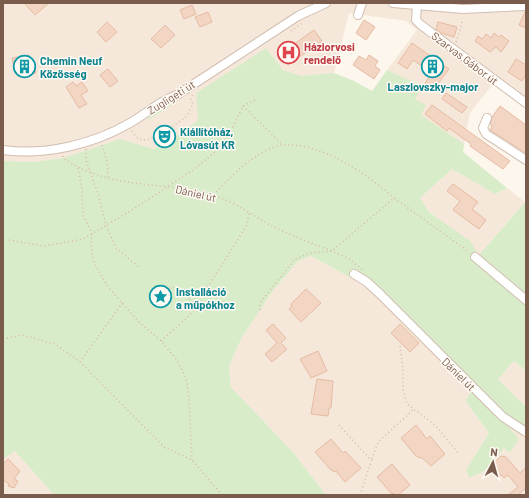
<svg xmlns="http://www.w3.org/2000/svg" width="529" height="498" font-family="Barlow,sans-serif">
	<style>
		.residential { fill: #f5e8da }
		.green { fill: #d8ecc9 }
		.building { fill: #f3d5c3; stroke: #e6bba3 }
		.lines { fill: none; stroke-linecap: round; stroke-linejoin: round }
		.minor-casing { stroke: #d1beb0; stroke-width: 10 }
		.path { stroke: #d9b8a5; stroke-width: 1.5; stroke-dasharray: 1 3; stroke-linecap: butt }
		.minor { stroke: #fff; stroke-width: 8 }
		.labels { text-anchor: middle; dominant-baseline: central; stroke-width: 3; stroke-linejoin: round; paint-order: stroke }
		.health-label { font-size: 11px; font-weight: bold; fill: #be3a42; stroke: #fffaf3; text-anchor: start }
		.street-label { font-size: 11px; fill: #7a5c4d; stroke: #fffaf3 }
		.culture-label { font-size: 11px; font-weight: bold; fill: #0d838f; stroke: #fffaf3; text-anchor: start }
	</style>
	<rect width="100%" height="100%" fill="#fdf6ec"/>
	<path class="residential" d="M3,3H526V108L493,84L470,113L464,144L421,115L415,99L421,86L387,70L417,30L406,21L349,13L334,73L301,77L283,70L266,48L198,120L181,133L153,149L120,139L63,158L34,162L3,161Z
		M452,169L495,194L507,188L525,202L479,255L469,241L429,212L420,198Z
		M311,256L375,291L386,295L473,384L466,402L489,433L466,470H486L504,448L511,452L510,428L515,421L526,426V495H326L292,451L231,387L229,366L242,337L272,292L298,261Z
		M514,361L526,371V407L498,379Z
		M15,451L54,495H3V459Z"/>
	<path class="green" d="M266,48L283,70L301,76L334,73L354,81L372,91L387,70L422,86L415,99L426,105L421,115L464,144L463,152L507,188L495,194L452,169L420,198L429,212L470,241L479,255L526,201V371L514,361L498,379L526,407V426L515,421L510,428L519,439L510,453L504,448L486,470L469,478L466,470L489,433L466,402L473,384L386,295L375,291L311,256L298,261L272,292L242,337L229,366L231,387L292,451L326,495H54L15,451L3,459V161L34,162L63,158L120,139L154,149L181,133L198,120L196,93Z
		M175,103L148,120L147,121C149,113 166,103 175,103Z"/>
	<path class="building" d="M24,3H49L35,15Z
		M192,5L196,14L184,19L180,10Z
		M208,12L212,22L200,27L195,17Z
		M525,12H526V28L519,25Z
		M364,20L375,27L366,40L356,33Z
		M107,22L117,32L106,42L97,32Z
		M438,22L457,27L454,37L441,33L436,29Z
		M165,25L175,35L161,48L151,39Z
		M314,30L322,41L288,65L279,55Z
		M494,33L499,37L501,35L509,41L501,52L496,47L490,52L475,41L478,36L482,39L486,34L491,38Z
		M412,43L449,69L434,89L425,83L432,73L413,60L407,69L398,63Z
		M29,55L30,63L34,62L36,73L26,75L25,70L15,72L12,58Z
		M369,55L378,61L375,66L380,70L374,79L353,65L359,56L366,60Z
		M516,59L526,65V74L522,81L508,72Z
		M108,69L118,81L110,87L100,75Z
		M73,82L76,86L82,82L88,91L81,95L87,104L79,108L66,87Z
		M446,93L467,107L462,113L442,99Z
		M432,105L510,161L503,169L470,146L471,144L449,128L447,131L425,114Z
		M500,106L526,125V153L490,130L492,126L490,124L492,117Z
		M453,184L478,202L472,209L486,220L479,229L453,210L460,201L447,191Z
		M306,289L321,303L301,322L289,309L292,306L291,304Z
		M273,324L286,338L281,343L287,349L272,362L265,354L277,343L266,330Z
		M400,324L419,343L410,352L391,333Z
		M318,351L327,371L311,378L300,359Z
		M317,379L333,381L331,408H329L328,416L311,414Z
		M416,425L427,439L430,436L445,454L431,466L421,457L420,458L415,455L401,438Z
		M331,439L343,453L345,451L361,468L345,482L336,471L335,472L331,470L315,452Z
		M501,456L506,457L520,473L526,467V488L518,495H508L518,487L508,475L504,478L501,475L498,477L490,467Z
		M8,459L20,471L14,479L18,481L14,488L8,486L9,484L3,480V464Z
		M392,464L410,485L398,495L391,493L377,477Z"/>
	<g class="lines">
		<defs>
			<path id="minor" d="M393,3L463,9L526,6
				M417,6L416,20L421,25L526,103
				M358,15L362,3
				M487,118L483,128L486,134L526,160
				M3,150C45,156 94,144 130,123C146,114 159,101 177,95L298,16L326,3
				M475,257L526,300
				M354,274L367,282L380,294L503,417L526,432"/>
		</defs>
		<use href="#minor" class="minor-casing"/>
		<path class="path" d="M291,31L304,22
			M456,42L463,20
			M243,106L283,145
			M132,131L138,139L147,140L166,131L187,116L193,104L191,99L193,93
			M102,145L107,162L108,179
			M86,149V160L99,197L106,225L116,248L140,268
			M63,156V158C111,191 160,180 213,195C233,201 252,215 270,225C290,235 311,243 332,251L394,198L469,252
			M78,168L82,189L83,215L92,233L91,246L94,263L108,287L138,321L161,341L177,360L186,378L189,398L192,460
			M214,195C228,178 260,147 283,145C321,142 367,174 394,198
			M9,240L44,246L83,239L137,207L193,170L215,152L229,135L243,106L255,100
			M161,297L171,287L182,291L196,306
			M260,310V303L295,259L310,253L332,251L349,259L363,270
			M3,339L22,335L55,344L80,362L164,447L192,460L222,495
			M161,341L190,315L247,225L249,213
			M400,346L403,369V389L407,404L435,425L459,454
			M80,362L123,302
			M339,425L370,459H372L378,442L413,410
			M360,495L372,459"/>
		<use href="#minor" class="minor"/>
	</g>
	<defs>
		<symbol id="hospital-ring" viewBox="-11 -11 22 22"><circle r="9.5" fill="#fffaf3" stroke="#e0444e" stroke-width="1.5"/><path d="M-5-5h3v3.5h4V-5h3V5h-3V1.5h-4V5h-3Z" fill="#e0444e"/></symbol>
		<symbol id="building-ring" viewBox="-11 -11 22 22"><circle r="9.5" fill="#fffaf3" stroke="#0f9aa8" stroke-width="1.5"/><path d="M-4-6H4V6H1V3H-1V6H-4ZM-2.5-4.3h1.7v1.8h-1.7ZM.8-4.3h1.7v1.8H.8ZM-2.5-1h1.7V.8h-1.7ZM.8-1h1.7V.8H.8Z" fill="#0f9aa8"/></symbol>
		<symbol id="theatre-ring" viewBox="-11 -11 22 22"><circle r="9.5" fill="#fffaf3" stroke="#0f9aa8" stroke-width="1.5"/><path d="M-5-5.5Q0-4 5-5.5V0Q5 5 0 6Q-5 5-5 0ZM-3.3-2.5H-1v1.5H-3.3ZM1-2.5H3.3v1.5H1ZM-2.8 1Q0 5.5 2.8 1Z" fill="#0f9aa8"/></symbol>
		<symbol id="sight-ring" viewBox="-11 -11 22 22"><circle r="9.5" fill="#fffaf3" stroke="#0f9aa8" stroke-width="1.5"/><path d="M0-6L1.8-2.2L6-1.7L2.9 1.2L3.7 5.4L0 3.3L-3.7 5.4L-2.9 1.2L-6-1.7L-1.8-2.2Z" fill="#0f9aa8"/></symbol>
	</defs>
	<g fill-rule="evenodd">
		<use href="#hospital-ring" x="276" y="40" width="25" height="25"/>
		<use href="#building-ring" x="12" y="54" width="25" height="25"/>
		<use href="#building-ring" x="420" y="54" width="25" height="25"/>
		<use href="#theatre-ring" x="152" y="124" width="25" height="25"/>
		<use href="#sight-ring" x="148" y="284" width="25" height="25"/>
	</g>
	<g class="labels">
		<g class="health-label">
			<text x="304" y="46">Háziorvosi<tspan x="304" dy="13">rendelő</tspan></text>
		</g>
		<g class="street-label">
			<text transform="translate(465 58) rotate(37)">Szarvas Gábor út</text>
			<text transform="translate(171 97) rotate(-32)">Zugligeti út</text>
			<text transform="translate(196 193) rotate(13)">Dániel út</text>
			<text transform="translate(459 374) rotate(45)">Dániel út</text>
		</g>
		<g class="culture-label">
			<text x="40" y="60">Chemin Neuf<tspan x="40" dy="13">Közösség</tspan></text>
			<text x="433" y="86" text-anchor="middle">Laszlovszky-major</text>
			<text x="180" y="131">Kiállítóház,<tspan x="180" dy="13">Lóvasút KR</tspan></text>
			<text x="176" y="291">Installáció<tspan x="176" dy="13">a műpókhoz</tspan></text>
		</g>
	</g>
	<rect width="529" height="498" fill="none" stroke="#7a5c4d" stroke-width="8"/>
	<g transform="translate(493 462) rotate(6)" stroke="#fffaf3" stroke-width="3" paint-order="stroke">
	<path d="M0-3L7 15L0 10L-7 15Z" fill="#7a5c4d"/>
	<text y="-6" font-size="11" font-weight="bold" text-anchor="middle" fill="#7a5c4d">N</text>
	</g>
</svg>
